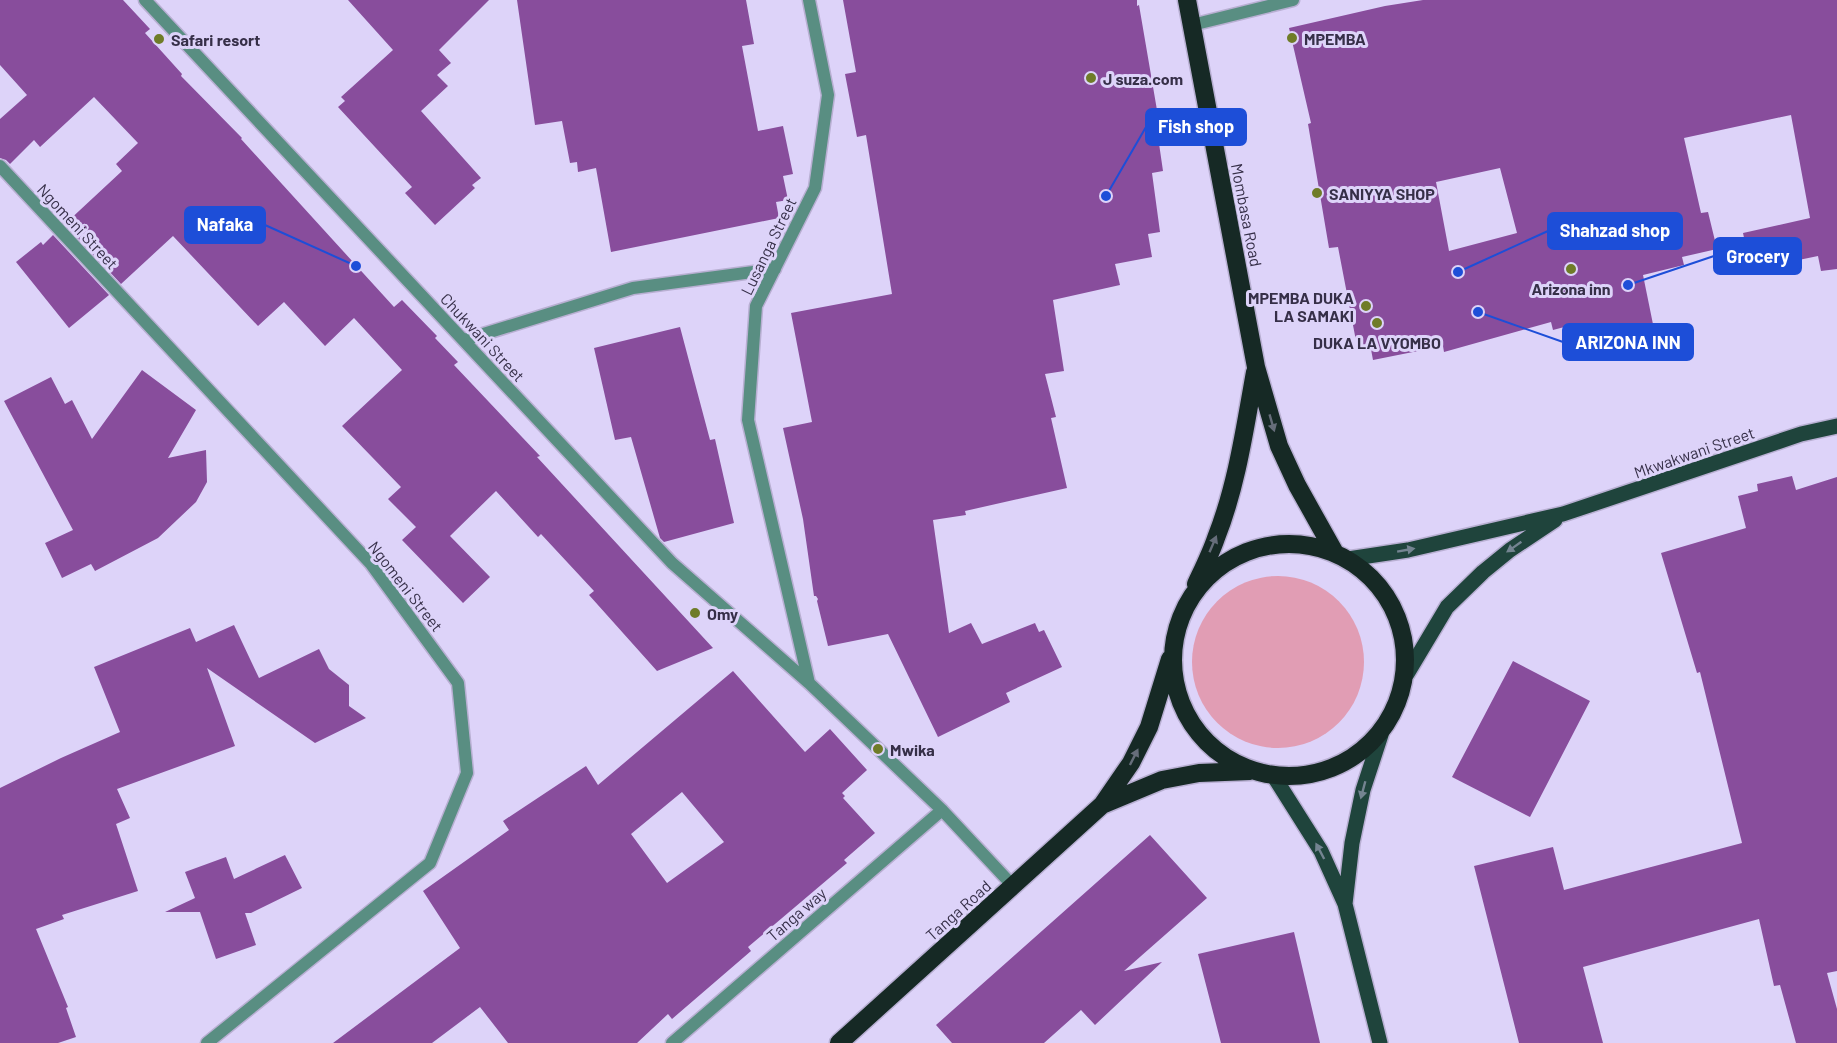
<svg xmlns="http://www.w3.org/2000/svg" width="1837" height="1043" font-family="Barlow,sans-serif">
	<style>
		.green { fill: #e19db4 }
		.building { fill: #884d9c; fill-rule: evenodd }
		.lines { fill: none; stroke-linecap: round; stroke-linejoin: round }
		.street-casing { stroke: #b8afd2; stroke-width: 15 }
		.primary-casing { stroke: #b8afd2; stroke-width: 18 }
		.highway-casing { stroke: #b8afd2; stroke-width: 21 }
		.street { stroke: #598e82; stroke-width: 12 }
		.primary { stroke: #1f443c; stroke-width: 15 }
		.highway { stroke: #162925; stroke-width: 18 }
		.oneway { fill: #666d7a }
		.oneway2 { fill: #748491 }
		.poi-dot { fill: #6f7c28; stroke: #ddd3f9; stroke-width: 2 }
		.labels { text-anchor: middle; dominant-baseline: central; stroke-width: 6; stroke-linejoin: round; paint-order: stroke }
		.poi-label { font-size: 16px; font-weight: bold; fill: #362f48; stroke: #ddd3f9; text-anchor: start }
		.street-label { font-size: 16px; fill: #362f48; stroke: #ddd3f9 }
		.leader { fill: none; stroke: #1d4ed8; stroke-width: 2 }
		.callout-dot { fill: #1d4ed8; stroke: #ddd3f9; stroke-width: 2 }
		.callout { fill: #1d4ed8; stroke: #1d4ed8; stroke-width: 2 }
		.callout-label { font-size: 18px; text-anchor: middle; font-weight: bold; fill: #fff }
	</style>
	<rect width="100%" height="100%" fill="#ddd3f9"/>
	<path class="green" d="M1192 662a86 86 0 1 1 172 0a86 86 0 1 1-172 0Z"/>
	<path class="building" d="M0,0H123L150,29L145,33L182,74L181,76L242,138L241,139L394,307L402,300L437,336L435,338L458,362L454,365L540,456L537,457L713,648L657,671L589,595L594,591L541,534L538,537L496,491L450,536L490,577L463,603L402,540L416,527L388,499L401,487L342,426L402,370L354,318L325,346L284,302L258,326L173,236L121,284L65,224L122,171L116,164L138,143L94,97L40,147L34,140L10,164L6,160L0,158V119L27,95L0,65Z
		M348,0H489L439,50L451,63L437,75L448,86L421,111L481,178L472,185L475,188L435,225L405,193L412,187L338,107L345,101L341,97L393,50Z
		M517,0H746L754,44L742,46L758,131L783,126L793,174L783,176L788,200L776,202L779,218L611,252L596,168L578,172L577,162L570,163L562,121L535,125Z
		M843,0H1137V6L1139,5L1158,116H1155L1163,171L1152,173L1160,232L1148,234L1152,257L1115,264L1120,285L1053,300L1064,371L1045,374L1056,417L1051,418L1067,488L965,511L966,515L933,520L949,633L971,623L982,644L1035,623L1039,632L1044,630L1062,667L1006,693L1010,702L938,737L888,634L828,646L817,601L818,599L816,596H814L803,519L783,428L812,422L791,313L892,294L866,135L857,137L845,74L856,72Z
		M1423,0H1837V269L1821,271L1818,256L1751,270L1743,233L1810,218L1791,115L1684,138L1701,213L1708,212L1717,249L1682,257L1684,265L1643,275L1656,339L1575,349L1568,326L1553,330L1551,322L1444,352L1443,346L1373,360L1370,344L1357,346L1338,247L1329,248L1308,124L1311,123L1289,28L1385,6ZM1500,168L1517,233L1449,251L1436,182Z
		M53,235L109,295L69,328L16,262L41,242L43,245Z
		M680,327L710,440L715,439L734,523L664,542L660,538L631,437L615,440L594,348Z
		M142,370L196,410L168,458L206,450L207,482L196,502L158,538L95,571L91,564L62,578L45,543L73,530L4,401L51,377L65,404L72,400L92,439Z
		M1792,476L1796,490L1837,477V971L1827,973L1837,1009V1043H1796L1780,985L1774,986L1759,919L1583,967L1603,1043H1519L1474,866L1553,847L1564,890L1742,843L1700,672L1697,673L1661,553L1746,528L1738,496L1758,491L1757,484Z
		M234,625L259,678L319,649L329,669L349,685V706L366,718L315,743L207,668L235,746L117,789L130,818L116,824L138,891L62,915L64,919L36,929L68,1007L66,1008L76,1037L58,1043H0V788L61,758L120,732L94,667L190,628L196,642Z
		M1513,661L1590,701L1530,817L1452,777Z
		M733,671L805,752L830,729L867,770L842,793L845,796L843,798L875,833L844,860L847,863L748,947L751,951L672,1019L668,1014L637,1043H508L480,1007L432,1043H333L460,948L423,891L509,830L503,821L586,766L598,785ZM682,792L724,842L667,883L631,834Z
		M1150,835L1207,898L1124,971L1162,962L1095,1025L1081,1010L1044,1043H952L936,1025Z
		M285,855L302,888L251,913H245L256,945L216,959L200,912H165L195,898L185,872L226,857L234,879Z
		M1294,932L1320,1043H1221L1198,954Z"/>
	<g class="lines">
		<defs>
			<path id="street" d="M145,0L672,563L809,683L942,810L1013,886
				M1192,25L1293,0
				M0,166L371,564L458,683L467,773L430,863L207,1043
				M464,340L633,288L775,269
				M809,683L748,420L756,306L815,188L828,95L809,0
				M672,1043L942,810"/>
			<path id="primary" d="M1348,559L1408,550L1563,514L1801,434L1837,426
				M1407,674L1447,607L1483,572L1510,550L1555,520
				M1273,775L1321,851L1345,904L1380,1043
				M1345,904L1352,843L1363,790L1381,735"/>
			<path id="highway" d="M1187,0L1256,367L1279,446L1297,485L1335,553
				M1173 660a116 116 0 1 1 232 0a116 116 0 1 1-232 0Z
				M1196,584C1203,569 1211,553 1216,538C1237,485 1245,427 1255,372
				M1102,805L1162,780L1199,773L1250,771
				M839,1043L1102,805L1131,763L1149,727L1170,659"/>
		</defs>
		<use href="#street" class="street-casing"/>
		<use href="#primary" class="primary-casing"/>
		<use href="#highway" class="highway-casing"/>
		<use href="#street" class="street"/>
		<use href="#primary" class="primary"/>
		<use href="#highway" class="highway"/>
	</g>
	<defs><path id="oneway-solid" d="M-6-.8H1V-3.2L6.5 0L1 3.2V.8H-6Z" transform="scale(1.5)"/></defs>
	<g class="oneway">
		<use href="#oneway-solid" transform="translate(1272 423) rotate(74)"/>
		<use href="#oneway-solid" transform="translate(1213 544) rotate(-67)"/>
		<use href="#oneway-solid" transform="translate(1134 757) rotate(-63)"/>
	</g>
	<g class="oneway2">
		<use href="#oneway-solid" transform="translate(1514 547) rotate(145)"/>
		<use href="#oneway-solid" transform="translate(1406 550) rotate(-10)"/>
		<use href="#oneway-solid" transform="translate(1363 790) rotate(105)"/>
		<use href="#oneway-solid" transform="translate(1320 851) rotate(-118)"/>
	</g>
	<g class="poi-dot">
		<circle cx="1292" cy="38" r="6"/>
		<circle cx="159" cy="39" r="6"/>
		<circle cx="1091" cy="78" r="6"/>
		<circle cx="1317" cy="193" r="6"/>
		<circle cx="1571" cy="269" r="6"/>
		<circle cx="1366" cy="306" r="6"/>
		<circle cx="1377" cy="323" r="6"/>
		<circle cx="695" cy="613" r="6"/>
		<circle cx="878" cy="749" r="6"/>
	</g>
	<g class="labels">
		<g class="poi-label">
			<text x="1304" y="38">MPEMBA</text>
			<text x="171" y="39">Safari resort</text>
			<text x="1103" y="78">J suza.com</text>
			<text x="1329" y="193">SANIYYA SHOP</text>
			<text x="1571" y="288" text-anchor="middle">Arizona inn</text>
			<text x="1354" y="297" text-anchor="end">MPEMBA DUKA<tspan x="1354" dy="18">LA SAMAKI</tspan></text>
			<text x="1377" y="342" text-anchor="middle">DUKA LA VYOMBO</text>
			<text x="707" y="613">Omy</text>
			<text x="890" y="749">Mwika</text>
		</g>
		<g class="street-label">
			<text transform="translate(1247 215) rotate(79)">Mombasa Road</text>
			<text transform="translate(78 226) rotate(47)">Ngomeni Street</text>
			<text transform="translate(768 246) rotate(-64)">Lusanga Street</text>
			<text transform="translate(483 337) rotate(47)">Chukwani Street</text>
			<text transform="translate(1694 452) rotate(-19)">Mkwakwani Street</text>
			<text transform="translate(406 586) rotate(52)">Ngomeni Street</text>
			<text transform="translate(958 910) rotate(-42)">Tanga Road</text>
			<text transform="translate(796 914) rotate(-41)">Tanga way</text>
		</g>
	</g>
	<path class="leader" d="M1106 196L1146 127M356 266L265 225M1458 272L1548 231M1628 285L1714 256M1478 312L1563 342"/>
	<g class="callout-dot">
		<circle cx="1106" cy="196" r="6"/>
		<circle cx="356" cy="266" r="6"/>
		<circle cx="1458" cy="272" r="6"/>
		<circle cx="1628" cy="285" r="6"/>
		<circle cx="1478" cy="312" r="6"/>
	</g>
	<g class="callout">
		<rect x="1146" y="109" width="100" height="36" rx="6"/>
		<rect x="185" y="207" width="80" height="36" rx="6"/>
		<rect x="1548" y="213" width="134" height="36" rx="6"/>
		<rect x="1714" y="238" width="87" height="36" rx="6"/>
		<rect x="1563" y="324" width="130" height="36" rx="6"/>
	</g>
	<g class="callout-label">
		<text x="1196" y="133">Fish shop</text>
		<text x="225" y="231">Nafaka</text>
		<text x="1615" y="237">Shahzad shop</text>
		<text x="1758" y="263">Grocery</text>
		<text x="1628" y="349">ARIZONA INN</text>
	</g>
</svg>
